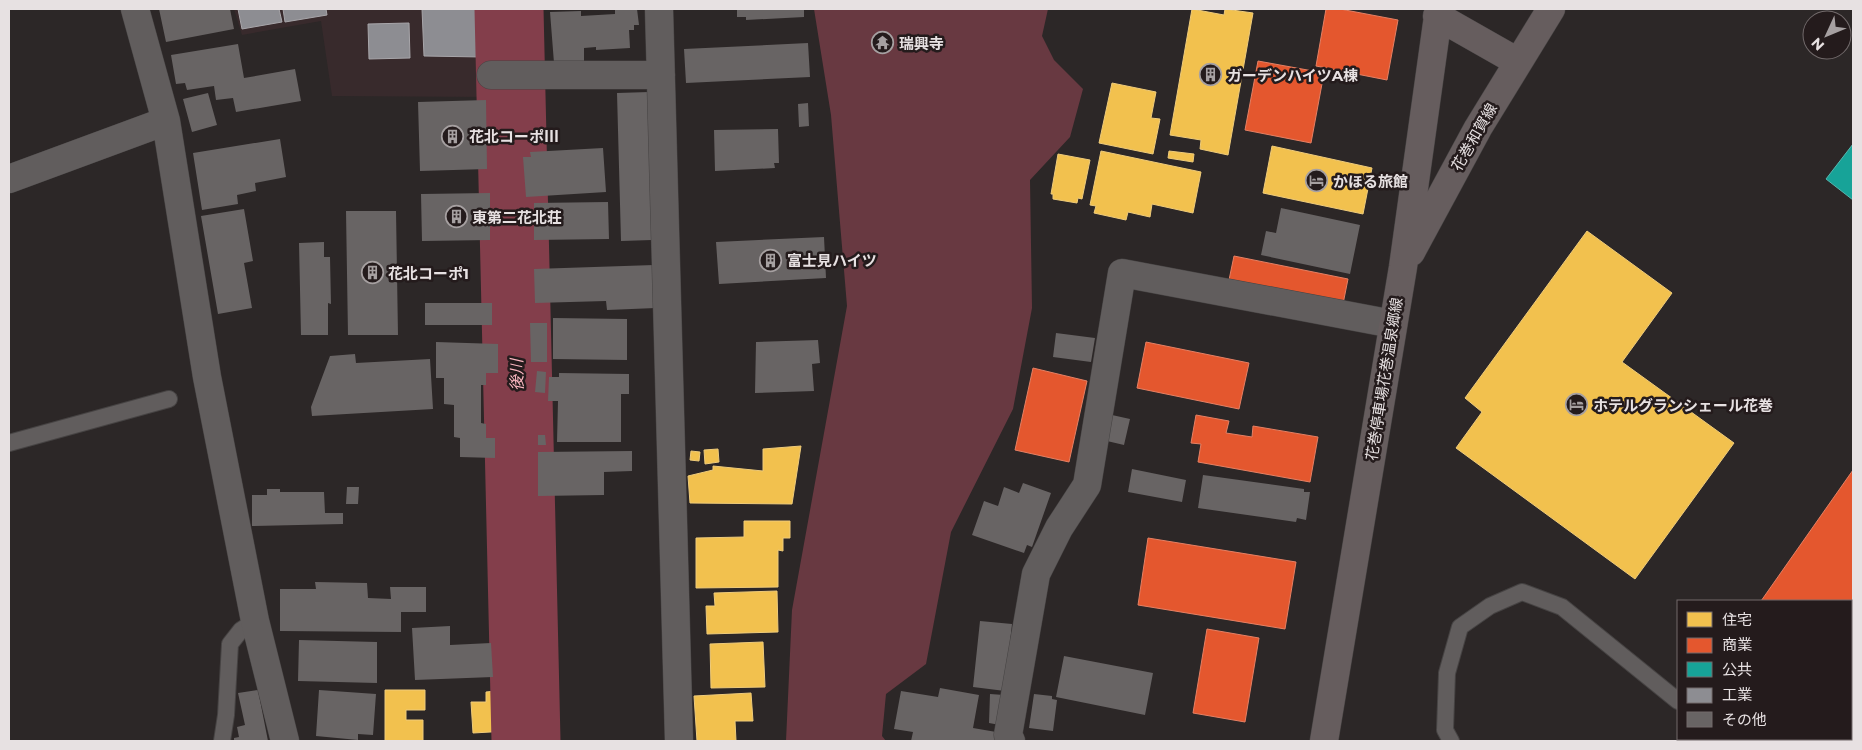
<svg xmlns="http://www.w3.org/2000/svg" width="1862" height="750" font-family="Montserrat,'Noto Sans JP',sans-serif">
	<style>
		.built { fill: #382a2c }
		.green { fill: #683941 }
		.homes { fill: #f2c14e; stroke: #efcb7a }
		.shops { fill: #e4572e; stroke: #e58064 }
		.public { fill: #17a398; stroke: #55b6ae }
		.industry { fill: #8d8d92; stroke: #a8a6aa }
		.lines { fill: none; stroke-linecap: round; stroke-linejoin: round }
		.river { stroke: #833e4b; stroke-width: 69 }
		.building { fill: #686464 }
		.service-casing { stroke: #464343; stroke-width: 18 }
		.minor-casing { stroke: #464343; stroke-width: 29 }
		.secondary-casing { stroke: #464343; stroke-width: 29 }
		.service { stroke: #615d5d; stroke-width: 16 }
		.minor { stroke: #615d5d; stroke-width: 28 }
		.secondary { stroke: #665d5e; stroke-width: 28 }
		.labels { text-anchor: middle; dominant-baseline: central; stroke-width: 5; stroke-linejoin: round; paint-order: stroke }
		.poi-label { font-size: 15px; font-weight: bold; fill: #e7e1e2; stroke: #241b1c; text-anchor: start }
		.street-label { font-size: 15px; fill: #e7e1e2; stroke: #241b1c }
		.water-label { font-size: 16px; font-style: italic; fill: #feb9c3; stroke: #241b1c }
	</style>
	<rect width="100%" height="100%" fill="#2c2727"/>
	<path class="built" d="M234,9H490L491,97L332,96L321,21L242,35Z"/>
	<path class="green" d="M814,9H1048L1042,36L1054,60L1083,89L1070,137L1030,180L1032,308L1013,409L951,532L926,664L886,694L882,736L886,741H786L792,610L847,306L831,115Z"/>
	<path class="homes" d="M1192,9L1224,15L1225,9L1253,13L1228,155L1200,149L1201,140L1170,135Z
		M1112,83L1156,92L1151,118L1160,119L1153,154L1099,143Z
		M1272,146L1372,168L1363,214L1263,193Z
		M1101,151L1201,172L1193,213L1152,204L1150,217L1128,212L1126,220L1094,213L1096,206L1090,205Z
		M1169,151L1194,154L1193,162L1168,158Z
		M1058,154L1090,160L1082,199L1078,198L1077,203L1053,199V194H1051Z
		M1587,231L1672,293L1622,362L1734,443L1635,579L1456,448L1482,412L1465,398Z
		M801,446L792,504L690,503L688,476L713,470V466L763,471V449Z
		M718,449L719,462L705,464L704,450Z
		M691,451L700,452L699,461L690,460Z
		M744,521H790V538H783V551L778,550V587L696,588V538L744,537Z
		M777,591L778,632L707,634L706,606H715L714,593Z
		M763,642L765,687L711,688L710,644Z
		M385,690H425V710H406V720H423V741H385Z
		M506,690L508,731L473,733L471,702H486V692Z
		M751,693L753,721H735L736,741H697L694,696Z"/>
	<path class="shops" d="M1326,9H1340L1398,20L1387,80L1316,66Z
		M1258,61L1324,73L1311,143L1245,130Z
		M1234,256L1348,279L1343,304L1229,280Z
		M1146,342L1249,363L1239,409L1137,388Z
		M1033,368L1087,381L1069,462L1015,450Z
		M1196,415L1229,421L1226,433L1252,437L1253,426L1318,437L1310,482L1198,462L1201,444L1191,443Z
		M1853,470V696L1851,700V601H1761Z
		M1148,538L1296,562L1285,629L1138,605Z
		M1207,629L1259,638L1245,722L1193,713Z"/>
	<path class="public" d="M1853,144V200L1826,179Z"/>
	<path class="industry" d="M238,9H279L282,22L242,29Z
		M283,9H326L327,15L285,22Z
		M422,9H482V57L424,56Z
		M409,23L410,58L369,59L368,24Z"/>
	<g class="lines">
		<path class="river" d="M509,9L526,741"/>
	</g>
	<path class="building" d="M159,9H230L234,29L166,42Z
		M637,9L639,25H634V30H629L630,48L596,50V47L584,48V61L554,63L550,12L581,11V16L615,14V10Z
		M737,9H804V17L746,20V17H737Z
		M808,43L810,77L686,83L684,49Z
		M238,44L244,78L295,69L301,101L236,112L233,98L216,100L214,86L187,90L185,83L176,84L171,55Z
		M649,92L652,240L621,241L617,93Z
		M208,93L217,125L192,132L183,99Z
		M486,100L487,169L420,171L418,102Z
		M808,103L809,126L799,127L798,104Z
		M778,129L779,163H774L775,168L715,171L714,130Z
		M280,139L286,177L255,183L256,191L237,195L238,204L202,210L193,153Z
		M603,148L606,192L526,197L523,157H531L530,152Z
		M490,193V240L422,241L421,194Z
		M608,202L609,239L534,240V203Z
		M1281,208L1360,225L1350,274L1261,255L1266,231L1276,233Z
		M244,209L253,261L244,263L252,308L218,314L201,216Z
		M346,211H396L398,335H348Z
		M824,237L826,278L719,284L716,242Z
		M324,242V257H330L331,304L328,303V335H301L299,243Z
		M654,265L656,308L607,310L606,301L535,303L534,269Z
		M425,303H492V325H425Z
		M553,318L627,319V360L553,359Z
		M530,323H547V362H531Z
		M1056,333L1095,338L1091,362L1053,357Z
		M818,340L820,363L812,364L814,391L755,393L756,342Z
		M436,342L498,344V373H486V385H481V423L486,424V438H495V458L460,457V438L454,437V405L444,404V378H436Z
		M355,354L356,363L430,359L433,409L312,416L311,407L330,356Z
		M537,371L546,372L545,393L535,392Z
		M559,373L629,374V394H621V442H557L558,401H548L549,377H559Z
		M1112,415L1130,419L1124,445L1107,441Z
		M538,435H545L546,445H538Z
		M632,451V471L604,472V495L538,496V452Z
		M1132,469L1186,480L1182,502L1128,492Z
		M1203,475L1304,489V492H1310L1306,520L1297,518L1296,522L1198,508Z
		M1023,483L1051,493L1032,547L1027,545L1024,553L972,535L984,501L998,506L1004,487L1019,493Z
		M347,487H359L358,504H346Z
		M267,489H280V492H324L325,513H343V524L252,526V495H267Z
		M315,582L367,583L368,598L391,599L390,587H426V612H401V632L280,631V589H316Z
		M980,621L1012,624L1005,691L973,687Z
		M450,626V645L491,643L493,677L415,680L412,628Z
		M299,640L377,642V683L298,681Z
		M1064,656L1153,673L1145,715L1056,697Z
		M940,688L979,695L973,728L1002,733L1000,741H911L913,732L894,729L901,691L938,697Z
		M258,690L268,741H234V738L239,737L237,727L245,725L238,693Z
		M319,690L376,694L373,735L358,734V740L316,736Z
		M990,694L1004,695L1000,725L989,723Z
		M1034,694L1052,696V699L1057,700L1053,731L1029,728Z"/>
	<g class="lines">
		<defs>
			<path id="service" d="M9,443L169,399
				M222,741L226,715L230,644L241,630L255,621
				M1451,741L1445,730L1447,673L1460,627L1490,606L1522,592L1562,607L1678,701
				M1690,741L1691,739"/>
			<path id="minor" d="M135,9L166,121L207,377L255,621L285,741
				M659,9L679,741
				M491,75H661
				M9,179L166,121
				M1011,741L1008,735L1036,574L1059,528L1087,485L1122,273L1393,324"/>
			<path id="secondary" d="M1437,16L1518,62
				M1411,252L1478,128L1551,9
				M1324,741L1403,267L1439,9"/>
		</defs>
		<use href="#service" class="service-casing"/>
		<use href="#minor" class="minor-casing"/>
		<use href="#secondary" class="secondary-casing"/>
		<use href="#service" class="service"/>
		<use href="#minor" class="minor"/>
		<use href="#secondary" class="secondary"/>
	</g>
	<defs>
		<symbol id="temple-ring" viewBox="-11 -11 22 22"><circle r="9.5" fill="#241b1c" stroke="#a6a0a1" stroke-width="1.5"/><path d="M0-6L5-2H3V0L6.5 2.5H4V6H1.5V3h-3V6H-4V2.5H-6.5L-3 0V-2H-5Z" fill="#a6a0a1"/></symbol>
		<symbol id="building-ring" viewBox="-11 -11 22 22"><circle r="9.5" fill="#241b1c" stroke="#a6a0a1" stroke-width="1.5"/><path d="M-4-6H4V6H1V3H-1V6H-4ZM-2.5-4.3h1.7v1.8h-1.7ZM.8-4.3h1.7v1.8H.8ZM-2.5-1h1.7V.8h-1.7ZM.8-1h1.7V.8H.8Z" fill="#a6a0a1"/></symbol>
		<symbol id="hotel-ring" viewBox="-11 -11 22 22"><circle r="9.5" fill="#241b1c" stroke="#a6a0a1" stroke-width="1.5"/><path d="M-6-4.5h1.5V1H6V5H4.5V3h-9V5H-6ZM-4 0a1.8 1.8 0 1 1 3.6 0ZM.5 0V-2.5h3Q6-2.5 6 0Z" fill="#a6a0a1"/></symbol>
	</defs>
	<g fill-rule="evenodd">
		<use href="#temple-ring" x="870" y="30" width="25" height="25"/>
		<use href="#building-ring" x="1198" y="62" width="25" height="25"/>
		<use href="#building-ring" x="440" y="124" width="25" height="25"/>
		<use href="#hotel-ring" x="1304" y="168" width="25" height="25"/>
		<use href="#building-ring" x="444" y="204" width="25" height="25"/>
		<use href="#building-ring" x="758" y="248" width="25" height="25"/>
		<use href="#building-ring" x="360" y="260" width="25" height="25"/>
		<use href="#hotel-ring" x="1564" y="392" width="25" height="25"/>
	</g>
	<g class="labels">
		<g class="poi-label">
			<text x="899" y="43">瑞興寺</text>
			<text x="1227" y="75">ガーデンハイツA棟</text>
			<text x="469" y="136">花北コーポⅢ</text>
			<text x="1333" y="181">かほる旅館</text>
			<text x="472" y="217">東第二花北荘</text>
			<text x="787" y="260">富士見ハイツ</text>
			<text x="388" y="273">花北コーポ1</text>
			<text x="1593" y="405">ホテルグランシェール花巻</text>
		</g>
		<g class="street-label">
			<text transform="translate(1474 137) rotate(-60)">花巻和賀線</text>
			<text transform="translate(1384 379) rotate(-81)">花巻停車場花巻温泉郷線</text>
		</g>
		<g class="water-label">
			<text transform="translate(517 375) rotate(-91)">後川</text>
		</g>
	</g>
	<rect width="1862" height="750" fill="none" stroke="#e7e1e2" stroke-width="20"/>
	<rect x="1677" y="600" width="175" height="140" fill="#241b1c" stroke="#726a6b"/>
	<rect x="1687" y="612" width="25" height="15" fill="#f2c14e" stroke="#726a6b"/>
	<text x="1722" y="625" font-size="15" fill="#e7e1e2">住宅</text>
	<rect x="1687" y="638" width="25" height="15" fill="#e4572e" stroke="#726a6b"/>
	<text x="1722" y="650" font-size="15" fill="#e7e1e2">商業</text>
	<rect x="1687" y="662" width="25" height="15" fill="#17a398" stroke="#726a6b"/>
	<text x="1722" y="675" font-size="15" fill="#e7e1e2">公共</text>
	<rect x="1687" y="688" width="25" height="15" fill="#8d8d92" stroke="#726a6b"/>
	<text x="1722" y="700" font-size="15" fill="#e7e1e2">工業</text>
	<rect x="1687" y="712" width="25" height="15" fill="#686464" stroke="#726a6b"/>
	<text x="1722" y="725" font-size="15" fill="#e7e1e2">その他</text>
	<g transform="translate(1827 35) rotate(226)"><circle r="24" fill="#241b1c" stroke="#726a6b"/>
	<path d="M0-4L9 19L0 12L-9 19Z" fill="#a6a0a1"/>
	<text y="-8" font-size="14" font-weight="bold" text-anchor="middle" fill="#e7e1e2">N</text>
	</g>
</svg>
